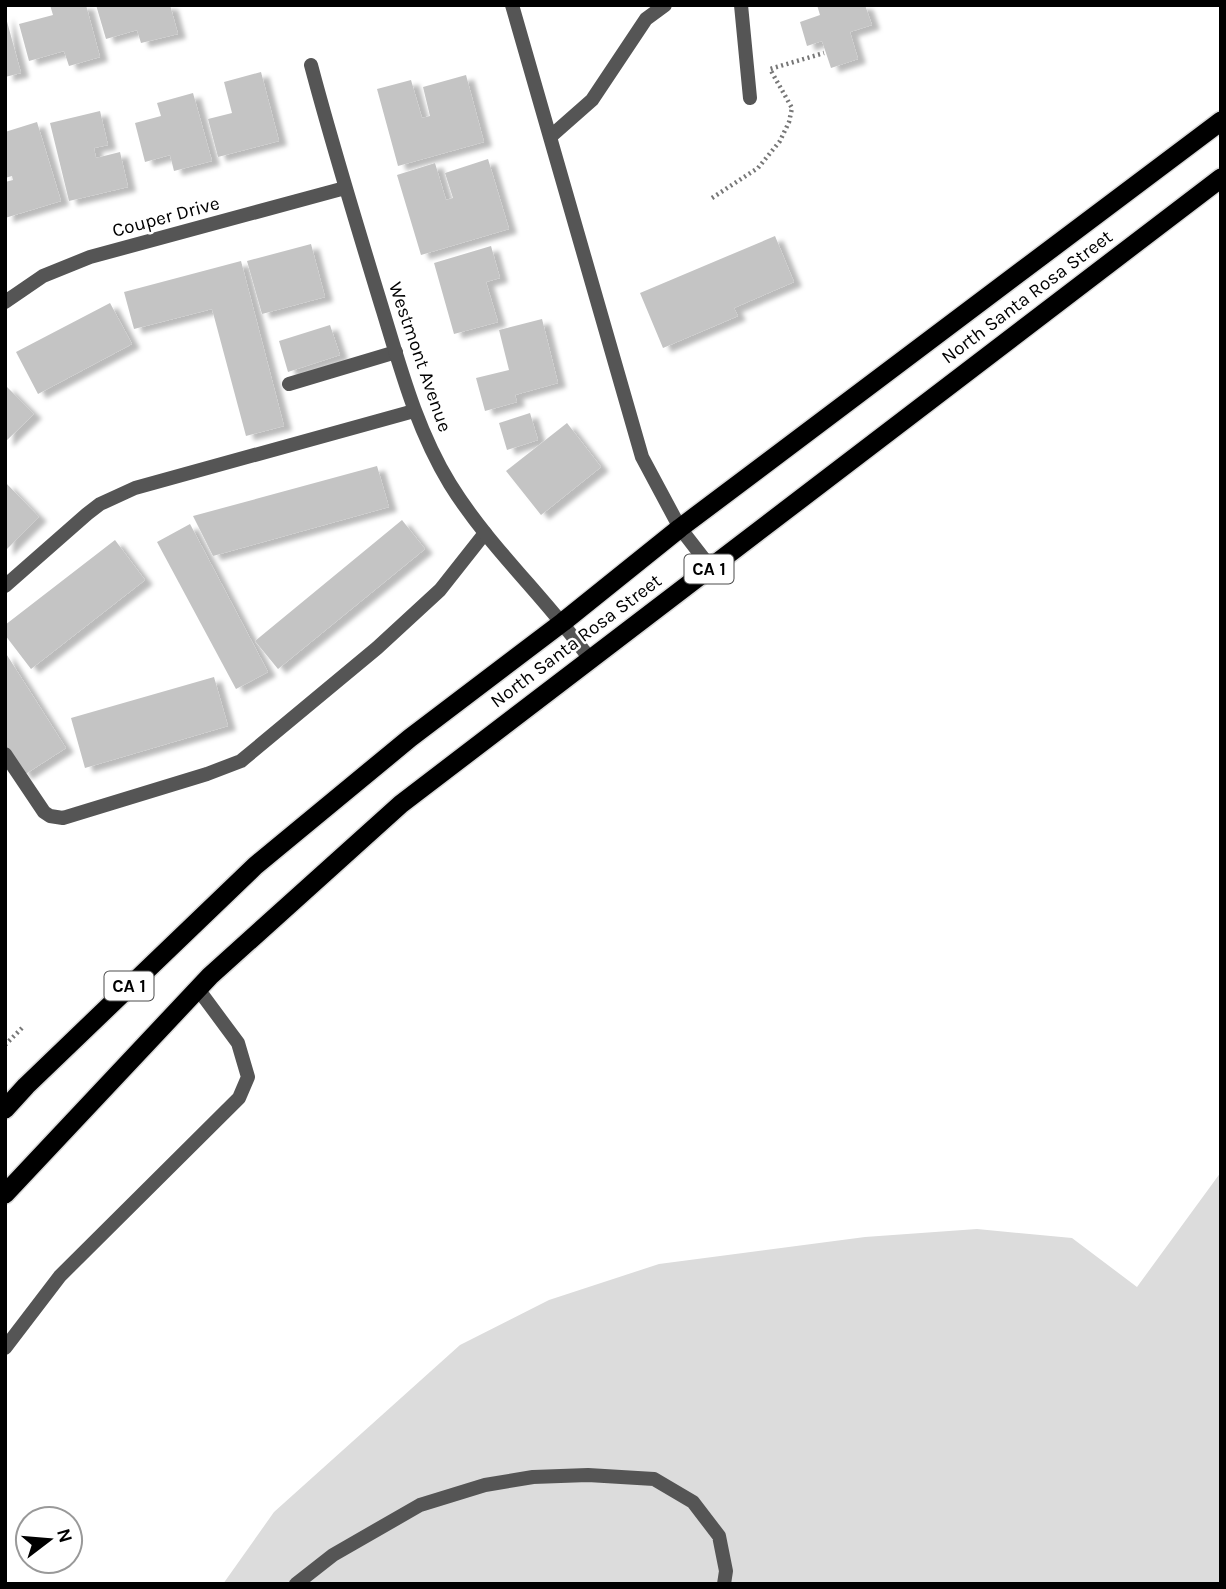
<svg xmlns="http://www.w3.org/2000/svg" width="1226" height="1589" font-family="Karla,sans-serif">
	<style>
		.green { fill: #dcdcdc }
		.building { fill: #c4c4c4; filter: url(#shadow) }
		.lines { fill: none; stroke-linecap: round; stroke-linejoin: round }
		.trunk-casing { stroke: #dbdbdb; stroke-width: 22 }
		.path { stroke: #777; stroke-width: 4.5; stroke-dasharray: 2 3.5; stroke-linecap: butt }
		.service { stroke: #555; stroke-width: 14 }
		.minor { stroke: #555; stroke-width: 14 }
		.trunk { stroke: #000; stroke-width: 19 }
		.labels { text-anchor: middle; dominant-baseline: central; stroke-width: 5; stroke-linejoin: round; paint-order: stroke }
		.shield { fill: #fff; stroke: #4c4c4c; stroke-width: 2 }
		.shield-label { font-size: 18px; font-weight: bold; fill: #000 }
		.street-label { font-size: 19px; fill: #000; stroke: #fff }
	</style>
	<defs>
		<filter id="shadow"><feDropShadow dx="8" dy="4.5" stdDeviation="2" flood-color="#0004"/></filter>
	</defs>
	<rect width="100%" height="100%" fill="#fff"/>
	<path class="green" d="M1221,1172V1584H223L274,1512L460,1345L549,1300L659,1264L865,1237L977,1229L1072,1238L1137,1287Z"/>
	<path class="building" d="M50,5H86L100,57L69,66L64,51L29,61L19,24L53,15Z
		M96,5H170L178,34L141,43L137,30L106,39Z
		M817,5H865L872,25L850,32L858,59L831,68L822,41L807,46L800,22L820,15Z
		M5,14L21,73L5,77Z
		M261,72L279,141L218,157L208,119L232,113L224,82Z
		M466,75L484,142L398,166L377,89L411,80L422,118L430,116L423,87Z
		M193,93L212,161L174,171L170,155L145,162L135,123L161,116L157,103Z
		M100,111L108,145L94,148L96,158L120,152L128,187L69,201L50,123Z
		M37,122L61,201L5,218V182L13,180L12,176L5,178V132Z
		M488,159L509,229L421,255L397,175L435,163L446,200L453,198L445,173Z
		M775,236L794,282L734,308L738,316L663,348L640,293Z
		M311,244L325,297L262,314L247,261Z
		M491,246L500,278L486,282L498,322L454,334L434,263Z
		M241,261L284,426L246,436L212,309L134,329L124,292Z
		M110,303L132,344L38,394L16,352Z
		M542,319L558,383L515,395L517,402L485,411L476,378L509,370L499,330Z
		M330,325L340,355L288,372L279,341Z
		M5,385L34,414L5,442Z
		M530,413L538,440L507,450L499,423Z
		M567,423L601,467L541,515L506,471Z
		M377,466L389,507L213,556L193,516Z
		M5,482L39,517L5,551Z
		M402,520L425,549L278,669L255,641Z
		M190,524L268,672L236,689L157,542Z
		M115,540L145,580L31,669L5,635V625Z
		M5,652L66,748L24,775L5,745Z
		M214,677L228,726L85,768L71,718Z"/>
	<g class="lines">
		<defs>
			<path id="trunk" d="M5,1109L26,1086L255,866L410,738L563,622L680,528L1221,121
				M5,1194L210,976L401,804L1221,178"/>
		</defs>
		<use href="#trunk" class="trunk-casing"/>
		<path class="path" d="M712,198L758,168L780,141L789,122L792,108L770,69L824,53
			M5,1045L24,1026"/>
		<path class="service" d="M512,5L642,457L680,528L711,568
			M741,5L750,98
			M550,137L592,100L646,19L665,5
			M289,384L396,352
			M5,586L87,514L100,504L135,488L414,411
			M5,754L44,812L50,816L63,818L207,774L241,761L377,648L440,590L485,533
			M5,1348L60,1276L239,1098L248,1077L238,1043L198,989
			M296,1584L333,1555L420,1505L485,1485L533,1477L588,1475L654,1479L693,1502L719,1536L726,1571L724,1584"/>
		<path class="minor" d="M311,65C333,148 358,229 383,311C401,370 417,430 450,484C489,547 546,598 589,658
			M5,302L43,276L90,257L345,188"/>
		<use href="#trunk" class="trunk"/>
	</g>
	<g class="labels">
		<g class="shield">
			<rect x="684.5" y="554.5" width="49" height="29" rx="5"/>
			<rect x="104.5" y="971.5" width="49" height="29" rx="5"/>
		</g>
		<g class="shield-label">
			<text x="709" y="569">CA 1</text>
			<text x="129" y="986">CA 1</text>
		</g>
		<g class="street-label">
			<text transform="translate(166 217) rotate(-15)">Couper Drive</text>
			<text transform="translate(1027 297) rotate(-37)">North Santa Rosa Street</text>
			<text transform="translate(420 357) rotate(71)">Westmont Avenue</text>
			<text transform="translate(576 641) rotate(-37)">North Santa Rosa Street</text>
		</g>
	</g>
	<rect width="1226" height="1589" fill="none" stroke="#000000" stroke-width="14"/>
	<g transform="translate(49 1540) rotate(74)"><circle r="33" fill="#ffffff" stroke="#999999" stroke-width="2"/>
	<path d="M0-5L12 26L0 18L-12 26Z" fill="#000000"/>
	<text y="-10" font-size="19" font-weight="bold" text-anchor="middle" fill="#000000">N</text>
	</g>
</svg>
